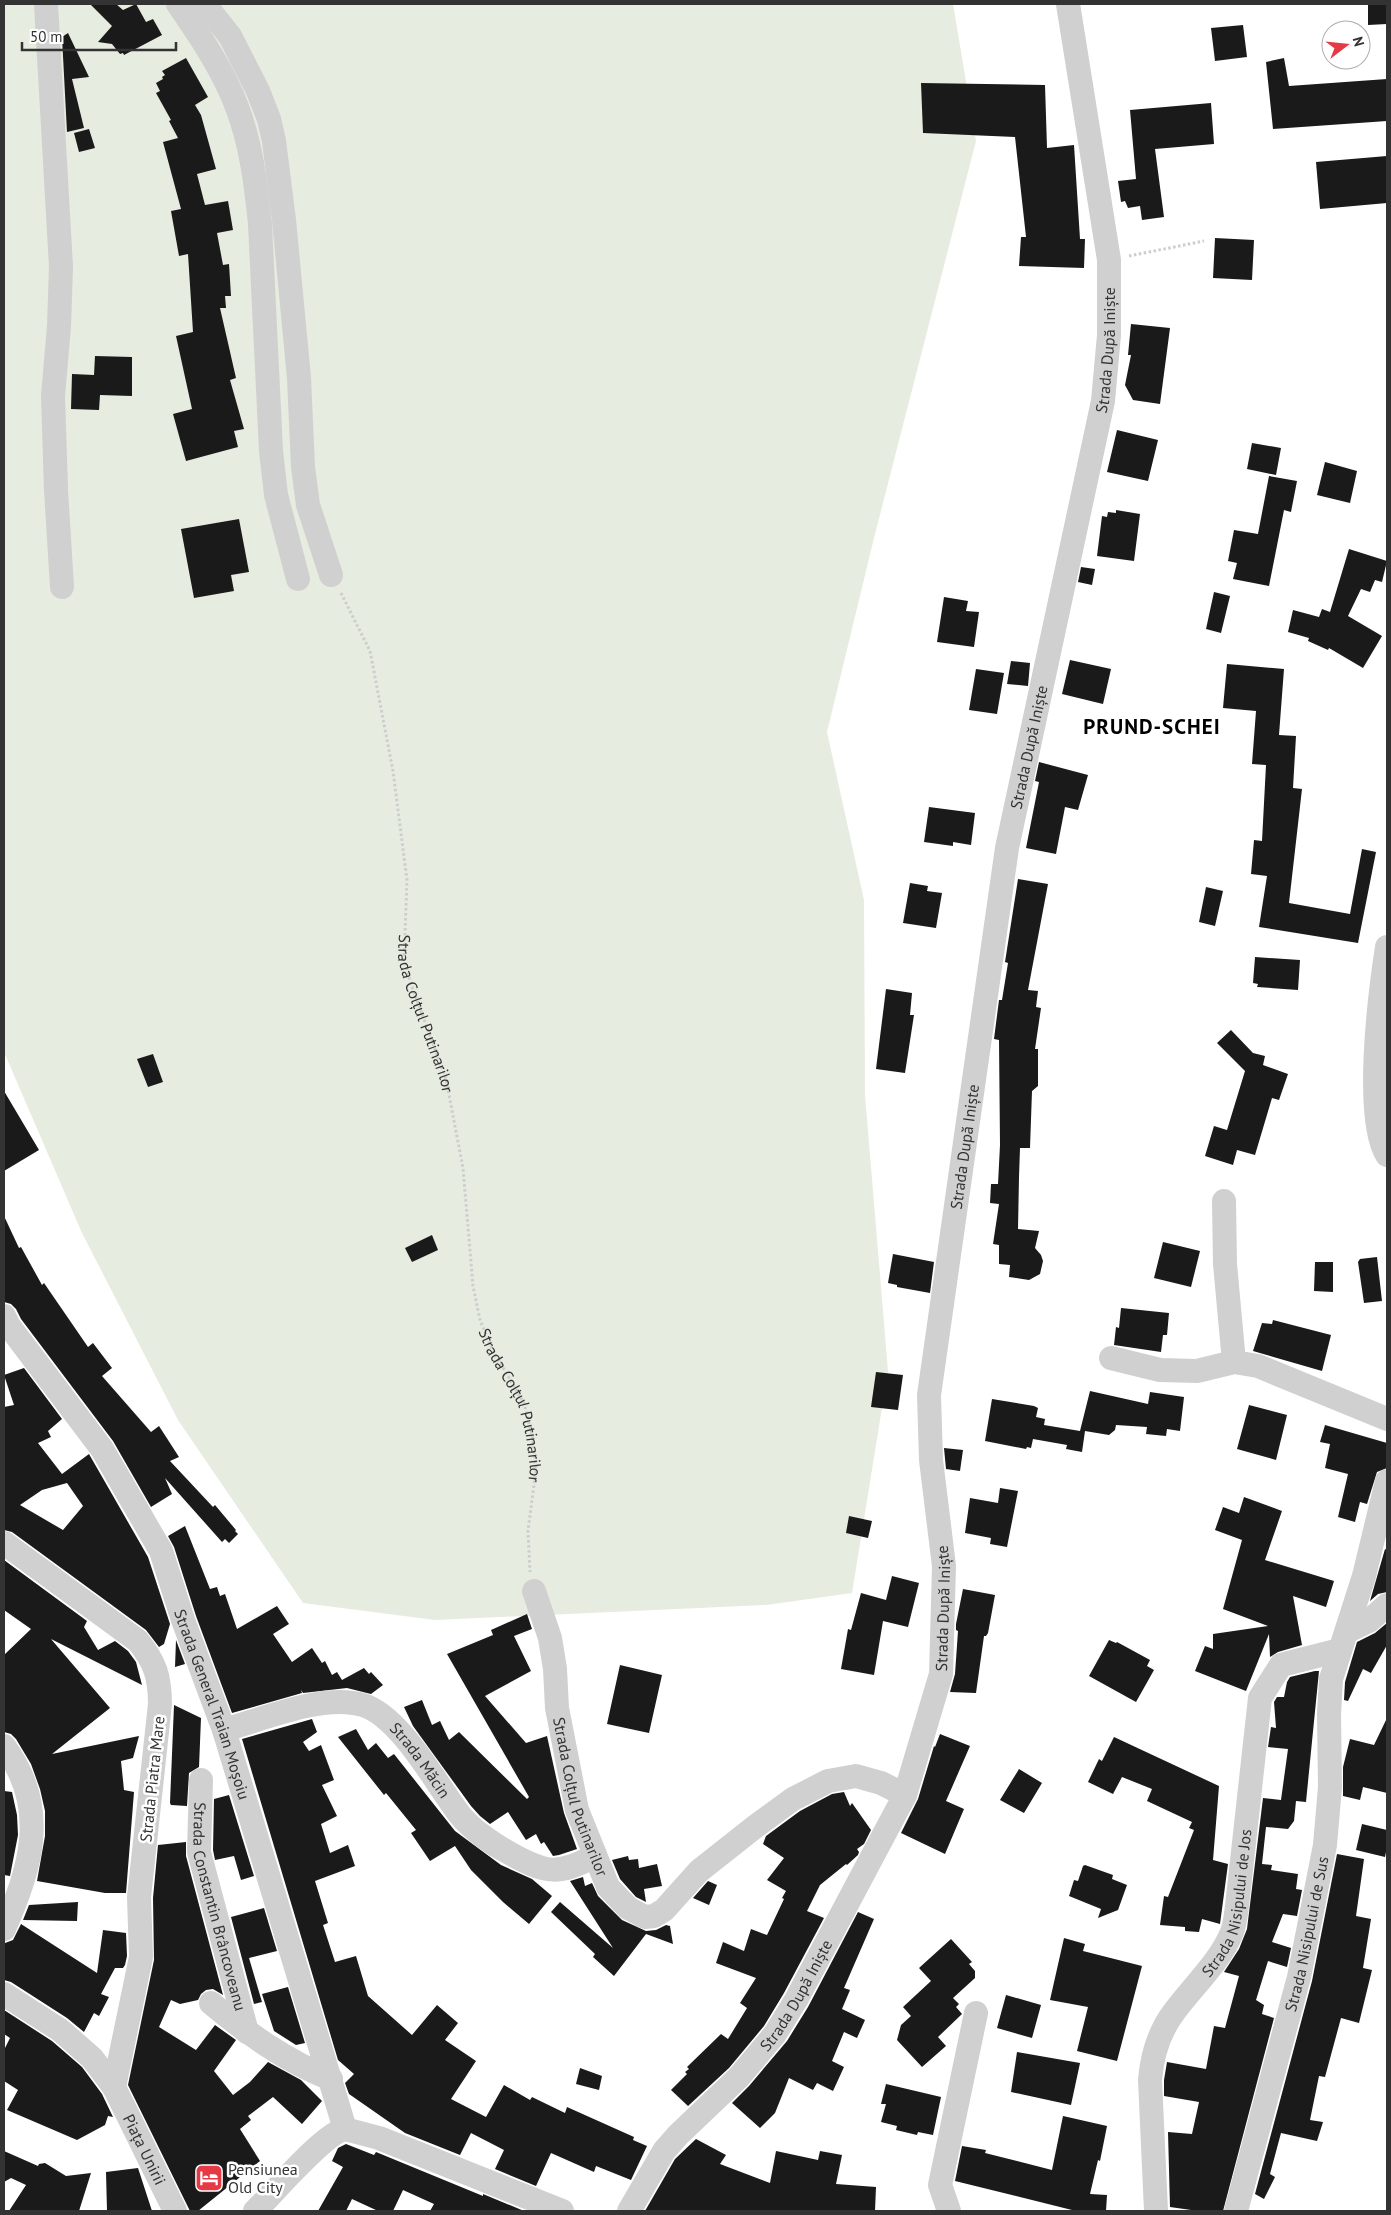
<svg xmlns="http://www.w3.org/2000/svg" width="1391" height="2215" font-family="'PT Sans',sans-serif">
	<style>
		.green { fill: #e6ecdf }
		.building { fill: #1a1a1a; fill-rule: evenodd }
		.lines { fill: none; stroke-linecap: round; stroke-linejoin: round }
		.path { stroke: #cdcdcd; stroke-width: 3; stroke-dasharray: 2.5 2.5; stroke-linecap: butt }
		.minor { stroke: #d0d0d0; stroke-width: 24 }
		.labels { text-anchor: middle; dominant-baseline: central; stroke-width: 5; stroke-linejoin: round; paint-order: stroke }
		.street-label { font-size: 16px; fill: #333; stroke: #fff }
		.poi-label { font-size: 16px; fill: #333; stroke: #fff; text-anchor: start }
		.district-label { font-size: 21px; font-weight: bold; letter-spacing: 1px; fill: #000; stroke: #fff }
	</style>
	<rect width="100%" height="100%" fill="#fff"/>
	<path class="green" d="M4,4H953L976,141L874,538L827,732L864,900L865,1095L888,1371L852,1593L766,1605L435,1620L303,1603L178,1420L82,1233L4,1052Z"/>
	<path class="building" d="M90,4H116L123,10L136,4L146,22L153,19L162,35L124,55L123,53L120,54L112,44L98,42L112,26Z
		M1368,4H1387V24L1368,25Z
		M1243,25L1247,57L1215,61L1211,28Z
		M68,33L89,77L72,79L84,128L67,132L62,37Z
		M186,58L208,97L195,105L201,115L216,169L197,174L205,205L228,201L233,230L217,233L223,265L229,264L231,296H225L226,308H220L236,378L230,380L244,429L234,431L238,447L186,461L173,414L192,409L176,336L193,332L188,254L179,256L171,211L181,209L163,142L178,138L169,121L171,120L156,93L160,91L156,83L163,79L162,77L165,75L162,71Z
		M1284,58L1289,86L1387,79V121L1273,129L1266,62Z
		M921,83L1045,85L1047,148L1074,145L1080,239H1085L1084,268L1019,266L1021,237H1026L1015,137L923,133Z
		M1211,103L1214,144L1155,149L1164,217L1142,220L1140,206L1128,208L1125,201L1121,202L1118,181L1136,179L1130,110Z
		M89,129L95,148L79,152L74,133Z
		M1387,156V203L1320,209L1316,162Z
		M1215,238L1254,240L1252,280L1213,278Z
		M1131,324L1170,328L1160,404L1133,400L1125,385L1131,355H1128Z
		M95,356L132,357V396L100,395L99,410L71,409L72,374L94,375Z
		M1117,430L1158,440L1148,481L1107,472Z
		M1252,443L1281,448L1276,475L1247,469Z
		M1325,462L1357,471L1350,503L1317,495Z
		M1269,476L1297,481L1291,512L1284,510L1269,586L1233,579L1237,563L1228,561L1234,530L1258,534Z
		M1116,510L1140,514L1134,561L1097,556L1102,516L1107,517L1108,512L1116,513Z
		M239,519L249,572L231,575L234,591L194,598L181,529Z
		M1349,549L1387,561L1382,582L1375,580L1370,592L1361,589L1348,616L1382,636L1363,668L1329,648L1328,650L1308,641L1309,638L1288,632L1293,610L1319,617L1322,609L1330,612Z
		M1081,567L1095,569L1092,585L1078,582Z
		M1214,592L1230,596L1221,633L1206,629Z
		M944,597L968,601L966,611L979,612L974,647L937,642Z
		M1070,660L1111,669L1103,704L1062,694Z
		M1011,661L1030,663L1028,686L1007,684Z
		M1227,664L1284,669L1279,735L1296,736L1293,788L1302,789L1289,903L1350,914L1362,849L1376,852L1358,943L1259,927L1267,876L1251,874L1254,840L1262,841L1266,765L1252,764L1256,711L1223,708Z
		M976,669L1004,673L997,714L969,710Z
		M1039,762L1088,775L1078,810L1065,807L1056,854L1026,848L1039,782L1035,781Z
		M929,807L975,813L971,845L953,842V846L924,842Z
		M1018,879L1048,884L1028,990L1038,991L1036,1007L1041,1008L1035,1049H1038V1086L1032,1091L1030,1148H1020L1019,1177L1018,1229L1039,1231L1035,1248L1041,1255L1043,1261L1040,1274L1029,1280L1009,1277L1010,1265L999,1264V1245L993,1244L999,1204L990,1203L991,1184H998L1000,1145L999,1040L994,1039L999,1000H1002L1008,963L1005,962Z
		M910,883L928,886L927,891L942,893L936,928L903,923Z
		M1206,887L1223,891L1215,926L1199,922Z
		M1255,957L1300,960L1298,990L1257,987L1258,984L1253,983Z
		M886,989L912,993L910,1015H914L905,1073L876,1069Z
		M1231,1030L1253,1053L1265,1056L1263,1065L1288,1074L1279,1100L1272,1098L1255,1155L1237,1150L1233,1165L1205,1156L1214,1126L1227,1130L1245,1071L1217,1043Z
		M153,1054L163,1082L148,1087L137,1059Z
		M4,1091L39,1150L4,1171Z
		M4,1216L19,1248L21,1247L42,1285L44,1283L88,1347L93,1343L112,1368L102,1376L151,1432L159,1426L179,1457L170,1461L213,1507L215,1505L236,1530L235,1531L238,1534L229,1543L225,1539L222,1542L165,1478L172,1494L151,1507L113,1441L21,1319L16,1309L11,1304L4,1302Z
		M432,1235L438,1250L412,1262L405,1248Z
		M1163,1242L1200,1251L1191,1287L1154,1278Z
		M893,1254L934,1262L930,1293L897,1287V1285L888,1283Z
		M1377,1257L1382,1301L1364,1303L1358,1262L1360,1259Z
		M1315,1262H1333V1292L1314,1291Z
		M1121,1308L1169,1313L1167,1335H1163L1161,1352L1114,1345L1116,1327L1119,1328Z
		M1273,1320L1331,1335L1322,1371L1253,1351L1262,1323L1272,1324Z
		M24,1368L62,1419L48,1431L51,1437L38,1443L62,1474L89,1454L148,1557L170,1624L164,1644L159,1647L146,1630L12,1532L4,1530V1407L14,1405L4,1375ZM67,1483L83,1506L63,1530L20,1505L42,1490Z
		M876,1372L903,1375L898,1410L871,1407Z
		M1090,1391L1148,1404L1150,1392L1184,1397L1180,1431L1167,1429L1166,1436L1146,1434L1147,1427L1116,1425L1115,1430L1109,1435L1085,1431L1082,1452L1066,1449L1067,1445L1033,1439L1031,1448L1027,1447L1026,1449L985,1441L992,1399L1034,1406L1038,1408L1036,1417L1045,1419L1044,1425L1080,1431Z
		M1249,1405L1287,1415L1276,1460L1237,1449Z
		M1325,1425L1387,1443V1468L1377,1472L1367,1504L1360,1502L1355,1522L1338,1517L1348,1474L1325,1468L1330,1444L1320,1442Z
		M944,1448L963,1450L960,1471L946,1469Z
		M1000,1488L1018,1491L1007,1547L990,1544L991,1538L965,1533L970,1498L998,1503Z
		M1244,1497L1282,1511L1265,1560L1334,1581L1326,1607L1293,1596L1302,1645L1278,1652L1270,1657L1269,1634L1246,1691L1195,1671L1205,1646L1213,1649V1634L1268,1626L1223,1609L1242,1540L1215,1530L1223,1507L1239,1513Z
		M849,1516L872,1521L868,1538L846,1533Z
		M185,1526L210,1589L217,1587L220,1596L225,1594L237,1629L277,1606L289,1624L273,1634L292,1662L312,1648L322,1663L325,1661L332,1675L337,1672L342,1680L364,1668L369,1674L371,1672L383,1685L371,1694L347,1688L303,1693L301,1690L302,1693L232,1713L196,1616L174,1547L168,1536Z
		M1385,1549L1387,1550V1592L1378,1594L1370,1601Z
		M4,1560L87,1621L84,1627L98,1650L115,1641L128,1651L136,1662L142,1685L51,1639L110,1708L52,1754L139,1736L133,1758L121,1761L124,1790L134,1792L126,1893H105L37,1881L45,1836V1811L40,1789L31,1764L16,1739L11,1734L4,1732V1655L31,1629L4,1610Z
		M892,1576L919,1583L908,1627L883,1621L874,1675L841,1669L848,1629L851,1630L861,1593L886,1600Z
		M963,1589L995,1595L988,1633L986,1636H984L976,1693L950,1692L955,1674L958,1631L956,1630V1624Z
		M527,1614L532,1629L514,1636L531,1671L485,1696L526,1743L547,1736L564,1813L577,1849L559,1855L553,1856L544,1842L541,1844L536,1834L526,1840L508,1812L490,1824L480,1816L471,1806L413,1726L404,1707L422,1700L432,1725L440,1721L449,1740L459,1732L527,1799L529,1797L447,1654L493,1635L491,1630Z
		M1387,1623V1645L1371,1673L1363,1669L1348,1701L1344,1700L1345,1682L1357,1642L1375,1633Z
		M176,1640L185,1664L175,1667Z
		M1109,1640L1116,1643L1117,1642L1150,1660L1147,1666L1154,1670L1136,1702L1089,1676Z
		M620,1665L662,1675L649,1733L607,1724Z
		M1315,1671H1319L1306,1802L1296,1801L1294,1821L1288,1829L1266,1827L1262,1864L1272,1865L1271,1870L1298,1874L1296,1889L1302,1890L1297,1916L1283,1914L1272,1942L1291,1948L1287,1967L1268,1961L1256,2000L1264,2005L1262,2014L1274,2018L1223,2211H1198L1170,2207L1168,2132L1192,2134L1199,2102L1164,2096V2080L1167,2062L1206,2069L1214,2026L1225,2028L1239,1976L1224,1972L1239,1949L1247,1929L1263,1798L1281,1800L1288,1749L1268,1747L1271,1727L1276,1728L1274,1702L1277,1697H1284L1287,1682L1290,1677Z
		M174,1705L201,1718L199,1767L189,1773L187,1806L171,1805L170,1803Z
		M1387,1718V1793L1363,1787L1360,1800L1343,1796V1767L1350,1739L1374,1745Z
		M312,1719L317,1732L303,1742L309,1751L321,1745L334,1780L322,1785L337,1816L321,1824L330,1853L348,1845L355,1866L315,1881L328,1923L323,1925L335,1962L356,1956L368,1996L412,2035L437,2005L458,2023L445,2040L476,2061L451,2099L486,2117L504,2085L530,2100L532,2097L565,2113L567,2107L634,2137L633,2140L647,2146L631,2180L596,2166L594,2172L551,2153L536,2186L495,2169L504,2150L471,2133L460,2155L405,2133L349,2094L345,2083L354,2074L338,2060L242,1739Z
		M356,1729L368,1750L376,1743L388,1758L394,1754L455,1831L501,1865L532,1879L552,1896L529,1924L503,1902L471,1870L455,1846L430,1861L411,1833L416,1830L386,1793L384,1795L338,1737Z
		M940,1734L970,1746L946,1801L964,1809L945,1854L901,1833L918,1799L934,1746L935,1747Z
		M1114,1737L1219,1786L1213,1860L1228,1864L1220,1924L1202,1919L1199,1932L1185,1931V1927L1160,1925L1164,1896L1168,1897L1194,1830L1189,1828L1192,1822L1147,1801L1152,1789L1122,1777L1113,1794L1088,1782L1099,1759L1102,1761Z
		M1019,1769L1042,1783L1024,1813L1000,1800Z
		M4,1791L12,1792L17,1815L18,1835L10,1876L4,1875Z
		M844,1792L850,1806L852,1803L871,1830L864,1844L857,1849L859,1852L858,1855L847,1865L846,1864L820,1885L807,1911L824,1918L784,1993L764,2026L729,2068L688,2106L671,2090L687,2074L685,2072L689,2069L687,2067L721,2034L728,2039L747,2008L740,2003L756,1978L716,1963L723,1942L744,1951L751,1929L767,1935L784,1899L782,1898L786,1891L767,1880L784,1858L763,1844L766,1836L800,1811L832,1794Z
		M229,1795L254,1876L241,1880L234,1856L215,1860L213,1850L214,1799Z
		M1362,1824L1387,1830V1847L1385,1857L1356,1850Z
		M186,1842V1856L223,1995L213,1989L206,1990L201,1994L198,2000L180,2004L171,2000L159,2027L196,2050L215,2025L236,2040L214,2071L233,2095L250,2082L268,2062L301,2080L322,2101L302,2124L273,2097L248,2116L251,2120L240,2129L260,2161L198,2211H190L188,2207L128,2085L154,1960L153,1898L158,1845Z
		M1337,1854L1364,1859L1356,1916L1371,1919L1363,1968L1372,1970L1359,2023L1341,2018L1325,2077L1319,2076L1310,2120L1323,2122L1317,2141L1281,2133L1270,2174L1275,2177L1264,2199L1255,2194L1312,1981Z
		M628,1856L629,1860L638,1859L639,1868L657,1864L662,1886L644,1889L646,1902L636,1897L620,1879L612,1860Z
		M1085,1865L1113,1875L1112,1879L1127,1885L1118,1910L1098,1918L1101,1909L1069,1896L1074,1880L1078,1881L1083,1866Z
		M583,1877L585,1886L592,1883L598,1896L622,1920L646,1931L656,1930L666,1925L670,1926L673,1944L646,1934L614,1976L593,1957L595,1954L551,1912L560,1902L613,1948L570,1881Z
		M708,1881L717,1885L709,1905L693,1898Z
		M78,1902L77,1921L23,1920L29,1905Z
		M264,1908L277,1951L249,1958L262,2002L254,2004L231,1917Z
		M858,1912L874,1919L844,1988L850,1990L842,2009L865,2020L857,2038L844,2032L832,2061L844,2067L833,2091L817,2083L813,2090L789,2078L775,2113L760,2128L732,2103L749,2086L787,2041L808,2007Z
		M21,1924L97,1973L103,1930L126,1933L127,1956L125,1965L123,1968H115L101,1994L109,1997L99,2016L94,2013L84,2032L67,2018L11,1982L4,1980L5,1943L13,1940Z
		M1064,1938L1085,1944L1083,1951L1142,1966L1117,2061L1077,2051L1088,2007L1050,2000Z
		M951,1939L972,1962L969,1964L975,1971V1978L953,1998L959,2004L956,2007L962,2014L938,2037L946,2046L922,2067L897,2040L901,2025L911,2016L903,2007L931,1981L919,1968Z
		M288,1987L305,2043L296,2045L274,2031L262,1994Z
		M1006,1995L1041,2005L1032,2038L997,2028Z
		M4,2010L52,2041L82,2067L102,2094L113,2117L108,2116L105,2125L77,2140L7,2110L18,2090L4,2081V2050L10,2038L4,2034Z
		M1017,2052L1080,2063L1071,2105L1011,2092Z
		M580,2068L602,2076L599,2090L576,2084Z
		M886,2084L941,2097L933,2135L918,2132L917,2135L896,2130L897,2126L881,2122L886,2104H881Z
		M1063,2116L1107,2126L1100,2161L1098,2160L1090,2194L1107,2195L1106,2211H1076L955,2181L962,2146L986,2150L985,2153L1052,2170Z
		M696,2139L726,2155L720,2164L770,2183L776,2151L818,2160L820,2151L842,2155L836,2184L876,2187L875,2211H645L675,2159Z
		M346,2144L374,2155L376,2152L483,2196V2194L524,2211H430L434,2204L403,2190L393,2211H378L352,2199L346,2211H318L343,2167L332,2161L338,2148Z
		M4,2151L38,2166L39,2164L45,2163L66,2176L91,2173L79,2211H9L26,2185L11,2178L4,2182Z
		M138,2168L152,2211H107L106,2172Z"/>
	<g class="lines">
		<g class="path">
			<path d="M1129,256L1204,241"/>
			<path id="s1" d="M341,593L370,651L393,771L407,880L404,959L411,984L446,1079L463,1168L473,1286L480,1320L492,1349L524,1403L532,1435L536,1469L528,1531L530,1572"/>
		</g>
		<g class="minor">
			<path d="M46,4L61,267L59,326L53,396L56,490L62,587"/>
			<path d="M178,4C200,36 223,70 237,107C251,144 256,184 260,224L271,451L276,495L298,579"/>
			<path d="M200,4L206,6L230,36L258,91L269,119L274,141L284,220L299,378L303,467L308,505L331,575"/>
			<path d="M1387,947C1380,992 1364,1118 1387,1155"/>
			<path d="M1224,1201L1225,1264L1234,1362"/>
			<path id="s2" d="M4,1316L9,1326L102,1449L161,1551L183,1620L224,1730L345,2129"/>
			<path d="M1111,1358L1160,1370L1197,1371L1234,1362L1258,1366L1387,1419"/>
			<path d="M4,1543L138,1641C155,1662 160,1677 160,1704L139,1897L141,1957L114,2087"/>
			<path id="s3" d="M534,1591L550,1638L555,1669L557,1708L577,1810L608,1887L628,1908L645,1917L654,1916L664,1910L699,1871L756,1826L793,1799L828,1781L856,1776L881,1783L905,1795"/>
			<path d="M1348,1631L1369,1621L1387,1605"/>
			<path id="s4" d="M224,1730C264,1719 323,1693 363,1705C401,1717 436,1784 460,1815C472,1830 494,1845 511,1854C547,1874 558,1875 595,1856"/>
			<path d="M4,1746C49,1807 32,1865 4,1929"/>
			<path id="s5" d="M201,1780L199,1852L247,2032"/>
			<path id="s6" d="M4,1994L60,2030L92,2058L114,2087L175,2211"/>
			<path d="M211,2003C248,2034 286,2061 331,2079"/>
			<path d="M255,2211C273,2194 324,2133 345,2129L379,2138L562,2211"/>
			<path id="s7" d="M629,2211L664,2151L678,2135L739,2077L775,2034L796,2000L905,1795L941,1674L944,1566L931,1460L929,1395L1007,848L1103,401L1109,335V260L1068,4"/>
			<path d="M949,2211L940,2185L976,2013"/>
			<path id="s8" d="M1156,2211L1150,2080C1152,2055 1159,2032 1174,2012C1193,1986 1220,1962 1232,1932C1235,1924 1236,1914 1237,1906L1260,1698L1281,1665L1340,1650"/>
			<path id="s9" d="M1236,2211L1299,1977L1325,1845L1330,1787L1329,1714L1331,1679L1364,1576L1387,1481"/>
		</g>
	</g>
	<defs>
		<symbol id="hotel-square" viewBox="-11 -11 22 22"><rect x="-9" y="-9" width="18" height="18" rx="4" fill="#e63946" stroke="#fff"/><path d="M-6-4.5h1.5V1H6V5H4.5V3h-9V5H-6ZM-4 0a1.8 1.8 0 1 1 3.6 0ZM.5 0V-2.5h3Q6-2.5 6 0Z" fill="#fff"/></symbol>
	</defs>
	<g fill-rule="evenodd">
		<use href="#hotel-square" x="193" y="2162" width="32" height="32"/>
	</g>
	<g class="labels">
		<g class="street-label">
			<text stroke="none"><textPath href="#s7" startOffset="1970">Strada După Iniște</textPath></text>
			<text stroke="none"><textPath href="#s7" startOffset="1565">Strada După Iniște</textPath></text>
			<text stroke="none"><textPath href="#s1" startOffset="434">Strada Colțul Putinarilor</textPath></text>
			<text stroke="none"><textPath href="#s7" startOffset="1160">Strada După Iniște</textPath></text>
			<text stroke="none"><textPath href="#s1" startOffset="839">Strada Colțul Putinarilor</textPath></text>
			<text stroke="none"><textPath href="#s7" startOffset="695">Strada După Iniște</textPath></text>
			<text stroke="none"><textPath href="#s2" startOffset="445">Strada General Traian Moșoiu</textPath></text>
			<text stroke="none"><textPath href="#s4" startOffset="224">Strada Măcin</textPath></text>
			<text transform="translate(152 1779) rotate(-84)">Strada Piatra Mare</text>
			<text stroke="none"><textPath href="#s3" startOffset="212">Strada Colțul Putinarilor</textPath></text>
			<text stroke="none"><textPath href="#s8" startOffset="330">Strada Nisipului de Jos</textPath></text>
			<text stroke="none"><textPath href="#s5" startOffset="129">Strada Constantin Brâncoveanu</textPath></text>
			<text stroke="none"><textPath href="#s9" startOffset="286">Strada Nisipului de Sus</textPath></text>
			<text stroke="none"><textPath href="#s7" startOffset="275">Strada După Iniște</textPath></text>
			<text stroke="none"><textPath href="#s6" startOffset="215">Piața Unirii</textPath></text>
		</g>
		<g class="poi-label">
			<text x="228" y="2169">Pensiunea<tspan x="228" dy="18">Old City</tspan></text>
		</g>
		<g class="district-label">
			<text x="1152" y="726">PRUND-SCHEI</text>
		</g>
	</g>
	<rect width="1391" height="2215" fill="none" stroke="#333333" stroke-width="10"/>
	<g transform="translate(1346 45) rotate(74)"><circle r="24" fill="#ffffff" stroke="#adadad"/>
	<path d="M0-4L9 19L0 12L-9 19Z" fill="#e63946"/>
	<text y="-8" font-size="14" font-weight="bold" text-anchor="middle" fill="#333333">N</text>
	</g>
	<path d="M22 42v8h154v-8" fill="none" stroke="#333333" stroke-width="2.5"/>
	<text x="30" y="42" font-size="15" fill="#333333" stroke="#ffffff" stroke-width="4" paint-order="stroke">50 m</text>
</svg>
